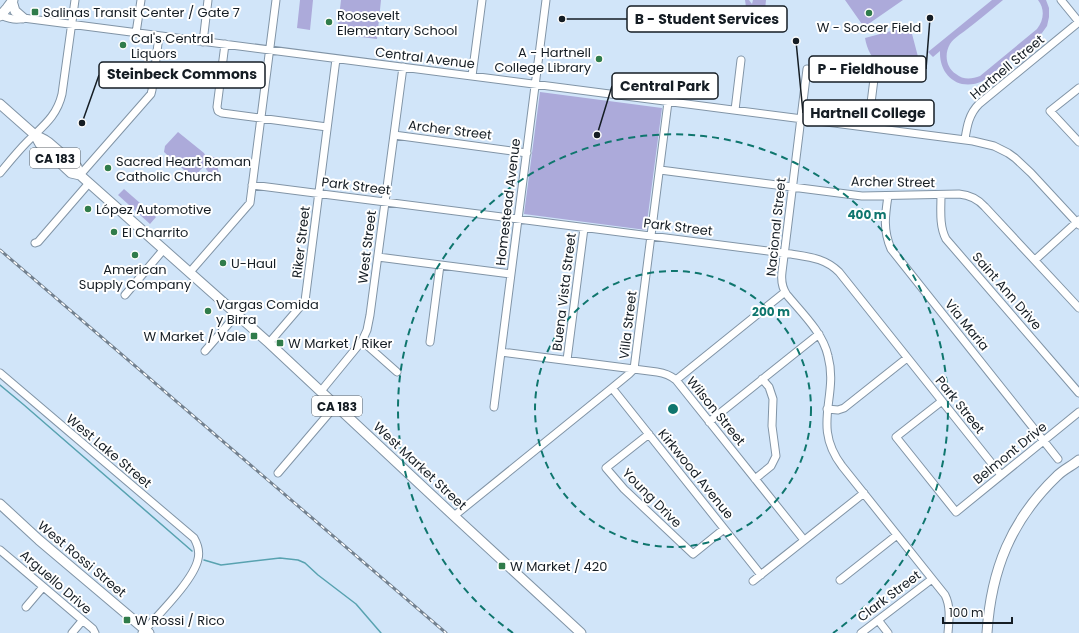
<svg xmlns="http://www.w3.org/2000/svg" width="1079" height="633" font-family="Poppins,sans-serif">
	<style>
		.green { fill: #acaada }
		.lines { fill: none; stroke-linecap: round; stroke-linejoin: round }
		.stream { stroke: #58a2b0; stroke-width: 1.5 }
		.minor-casing { stroke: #8194a6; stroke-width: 9 }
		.major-casing { stroke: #8194a6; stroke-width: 11 }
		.minor { stroke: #fff; stroke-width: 7 }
		.major { stroke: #fff; stroke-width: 9 }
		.rail-casing { stroke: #73818f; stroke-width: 3 }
		.rail { stroke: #fff; stroke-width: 1.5; stroke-dasharray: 4.5; stroke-linecap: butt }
		.ring { fill: none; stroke: #0f766e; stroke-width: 2; stroke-dasharray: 7 5 }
		.poi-dot { fill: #307c4a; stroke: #fff; stroke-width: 1.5 }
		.labels { text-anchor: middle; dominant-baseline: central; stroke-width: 4; stroke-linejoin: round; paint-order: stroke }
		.shield { fill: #fff; stroke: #5b6166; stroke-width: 1 }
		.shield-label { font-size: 12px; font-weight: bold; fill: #151d24 }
		.poi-label { font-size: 13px; fill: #151d24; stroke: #fff; text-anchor: start }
		.street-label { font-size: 13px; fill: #151d24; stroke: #fff }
		.centre { fill: #0f766e; stroke: #fff; stroke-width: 2 }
		.ring-label { font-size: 12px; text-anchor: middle; font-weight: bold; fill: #0f766e; stroke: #fff; stroke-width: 4; stroke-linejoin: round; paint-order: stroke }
		.leader { fill: none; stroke: #151d24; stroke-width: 1.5 }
		.callout-dot { fill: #151d24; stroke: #fff; stroke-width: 1.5 }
		.callout { fill: #fff; stroke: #151d24; stroke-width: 1.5 }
		.callout-label { font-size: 14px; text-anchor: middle; font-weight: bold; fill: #151d24 }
	</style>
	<rect width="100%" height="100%" fill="#d1e5f9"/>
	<path class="green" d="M300,0H313L310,30L297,28Z
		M341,0H381L377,39L337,34Z
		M745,0H749L752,4L753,0H766L765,10L746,7Z
		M845,0H903L864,27Z
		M992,0H1003C991,10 979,20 966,30C961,34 954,38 950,44C944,54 946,68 956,74C963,80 972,79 980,76L1037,29C1044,20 1045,9 1038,0H1046L1049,8V17L1047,26L1042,33L983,81C959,92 939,76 940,51L933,57L928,52Z
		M906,27L911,30L922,72C895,81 870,67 865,38Z
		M540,92L662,108L646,230L524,214Z
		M178,132L204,153L206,157L204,166L193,178L164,152L165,146Z
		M210,157H216L220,180H215L206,169Z
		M124,189L156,217L150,224L118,195Z"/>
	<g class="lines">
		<path class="stream" d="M0,385L24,405L192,551
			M204,560L221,565L280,558L298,560L305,563L318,575L356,604L381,633"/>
		<defs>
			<path id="minor" d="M1061,0L1079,22
				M0,15C7,18 17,21 23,18L973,141L994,146L1008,153L1015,158L1031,173L1079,225
				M136,33L141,0
				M203,42L208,0
				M225,44L217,107L218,111L222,113L327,127
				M807,69L782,272C781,280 782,288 787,295C802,313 823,333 828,356C839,397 811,425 842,466L945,595C951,607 949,620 948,633
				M472,76L482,0
				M1079,88L1050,111L1079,142
				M735,110L741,60
				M868,127L874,79
				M394,135L527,153
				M965,139C967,126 969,114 979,104L1079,22
				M660,170L862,196L959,194C970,195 978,199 985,207L1079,308
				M0,173C9,162 18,151 28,141C43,126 57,116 62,94L75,0
				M80,175L151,94L152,90L159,36
				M252,185L791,254C809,257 825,258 839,272L1001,475
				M941,195C941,209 939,226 946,239L1079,393
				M888,196C885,216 883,230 891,249L1058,459
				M35,243L38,242L89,183
				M378,257L511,274
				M1035,260L1079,220
				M190,272L250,203L276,0
				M125,295L164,249
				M362,341L397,372
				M430,342L440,265
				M269,343L305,301L336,59
				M205,351L237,314
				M501,352L657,372C664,373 670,375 676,380L804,540
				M567,360L584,228
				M0,373L194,538C198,545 200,551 198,559C194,580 157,616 142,633
				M676,380L785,292
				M612,388L761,575
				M321,391L362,341L367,330L370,315L403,67
				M942,401L896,437L956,512L1079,412
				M494,407L546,0
				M827,409L838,410L844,408L907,358
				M709,422L819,334
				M649,434L606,468L624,489L693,554L724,529
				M278,473L336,405
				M755,479L771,466L776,456L772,426L773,399L769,387L762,379
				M454,516L612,388L629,374L634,369L668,102
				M0,550L93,629L95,633
				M840,580L897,535
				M753,581L864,493
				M26,607L43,587
				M878,620L888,633
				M72,633L82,621
				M861,633L932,579"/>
			<path id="major" d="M12,1L15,11L23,18
				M0,16L7,8L13,0
				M0,104L35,135L45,140L48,142L77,167L80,175
				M35,135L40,144L71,173L80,175L269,343L454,516L581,633
				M0,504L39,540L149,633
				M987,633C991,570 1011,520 1057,476C1064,469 1072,466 1079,460"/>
		</defs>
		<use href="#minor" class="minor-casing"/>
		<use href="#major" class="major-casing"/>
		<use href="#minor" class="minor"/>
		<use href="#major" class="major"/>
		<defs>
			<path id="rail" d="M0,250L446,633"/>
		</defs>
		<use href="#rail" class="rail-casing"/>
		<use href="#rail" class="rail"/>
	</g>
	<g class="ring">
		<circle cx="673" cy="409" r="138"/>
		<path d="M513 633A275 275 0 1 1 833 633"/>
	</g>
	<g class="poi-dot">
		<rect x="31" y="8" width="8" height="8" rx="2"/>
		<circle cx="869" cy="13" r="4"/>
		<circle cx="329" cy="22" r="4"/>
		<circle cx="123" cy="45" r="4"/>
		<circle cx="599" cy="59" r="4"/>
		<circle cx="108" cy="168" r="4"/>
		<circle cx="88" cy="209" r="4"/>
		<circle cx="114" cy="232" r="4"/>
		<circle cx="135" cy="255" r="4"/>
		<circle cx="223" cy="263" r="4"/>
		<circle cx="208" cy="311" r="4"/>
		<rect x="250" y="332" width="8" height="8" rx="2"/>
		<rect x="276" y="339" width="8" height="8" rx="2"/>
		<rect x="498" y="562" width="8" height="8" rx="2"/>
		<rect x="123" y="616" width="8" height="8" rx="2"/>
	</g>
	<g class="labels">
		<g class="shield">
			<rect x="30" y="148" width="50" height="20" rx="3"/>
			<rect x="312" y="396" width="50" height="20" rx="3"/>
		</g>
		<g class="shield-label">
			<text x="55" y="158">CA 183</text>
			<text x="337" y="406">CA 183</text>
		</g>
		<g class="poi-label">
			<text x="43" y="12">Salinas Transit Center / Gate 7</text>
			<text x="337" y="15">Roosevelt<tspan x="337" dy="15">Elementary School</tspan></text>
			<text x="869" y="27" text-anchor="middle">W - Soccer Field</text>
			<text x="131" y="38">Cal's Central<tspan x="131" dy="15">Liquors</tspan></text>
			<text x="591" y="52" text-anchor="end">A - Hartnell<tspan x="591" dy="15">College Library</tspan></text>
			<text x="116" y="161">Sacred Heart Roman<tspan x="116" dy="15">Catholic Church</tspan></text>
			<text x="96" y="209">López Automotive</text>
			<text x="122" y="232">El Charrito</text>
			<text x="231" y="263">U-Haul</text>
			<text x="135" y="269" text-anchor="middle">American<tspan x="135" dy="15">Supply Company</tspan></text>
			<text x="216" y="304">Vargas Comida<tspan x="216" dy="15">y Birra</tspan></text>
			<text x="246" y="336" text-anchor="end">W Market / Vale</text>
			<text x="288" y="343">W Market / Riker</text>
			<text x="510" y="566">W Market / 420</text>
			<text x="135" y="620">W Rossi / Rico</text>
		</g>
		<g class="street-label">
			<text transform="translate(425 58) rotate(7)">Central Avenue</text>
			<text transform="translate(1007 67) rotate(-40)">Hartnell Street</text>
			<text transform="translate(450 130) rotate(7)">Archer Street</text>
			<text transform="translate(893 182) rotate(1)">Archer Street</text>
			<text transform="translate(356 186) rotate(7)">Park Street</text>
			<text transform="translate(508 202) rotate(-83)">Homestead Avenue</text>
			<text transform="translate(678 227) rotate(7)">Park Street</text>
			<text transform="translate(776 227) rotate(-84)">Nacional Street</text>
			<text transform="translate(301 242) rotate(-83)">Riker Street</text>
			<text transform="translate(367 247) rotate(-83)">West Street</text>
			<text transform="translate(1007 291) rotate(49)">Saint Ann Drive</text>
			<text transform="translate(564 292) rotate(-83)">Buena Vista Street</text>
			<text transform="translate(628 325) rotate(-83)">Villa Street</text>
			<text transform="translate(967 325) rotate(51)">Via Maria</text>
			<text transform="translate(960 405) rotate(51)">Park Street</text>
			<text transform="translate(716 411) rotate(51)">Wilson Street</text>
			<text transform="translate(109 451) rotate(40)">West Lake Street</text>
			<text transform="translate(1010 453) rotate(-39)">Belmont Drive</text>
			<text transform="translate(420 466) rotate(43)">West Market Street</text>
			<text transform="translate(696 474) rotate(51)">Kirkwood Avenue</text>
			<text transform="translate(652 498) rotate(45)">Young Drive</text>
			<text transform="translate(82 559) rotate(40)">West Rossi Street</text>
			<text transform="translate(56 582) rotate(41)">Arguello Drive</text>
			<text transform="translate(889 596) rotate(-37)">Clark Street</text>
		</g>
	</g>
	<circle cx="673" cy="409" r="6" class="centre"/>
	<g class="ring-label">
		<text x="867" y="219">400 m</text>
		<text x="771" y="316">200 m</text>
	</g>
	<path class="leader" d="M562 19L627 19M930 18L926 69M82 123L99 75M597 135L612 86M796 41L803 113"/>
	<g class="callout-dot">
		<circle cx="562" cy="19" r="4"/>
		<circle cx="930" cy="18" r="4"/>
		<circle cx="82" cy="123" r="4"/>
		<circle cx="597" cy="135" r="4"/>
		<circle cx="796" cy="41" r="4"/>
	</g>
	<g class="callout">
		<rect x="627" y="6" width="160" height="26" rx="4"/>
		<rect x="809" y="56" width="117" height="26" rx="4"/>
		<rect x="99" y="62" width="166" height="26" rx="4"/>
		<rect x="612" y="73" width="106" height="26" rx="4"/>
		<rect x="803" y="100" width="131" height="26" rx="4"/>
	</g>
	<g class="callout-label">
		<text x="707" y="24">B - Student Services</text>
		<text x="868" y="74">P - Fieldhouse</text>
		<text x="182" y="79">Steinbeck Commons</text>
		<text x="665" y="91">Central Park</text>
		<text x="868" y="118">Hartnell College</text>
	</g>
	<path d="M943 617v6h69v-6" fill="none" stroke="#151d24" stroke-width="2"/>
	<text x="949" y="617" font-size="12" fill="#151d24" stroke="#ffffff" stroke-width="3" paint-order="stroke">100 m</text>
</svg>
